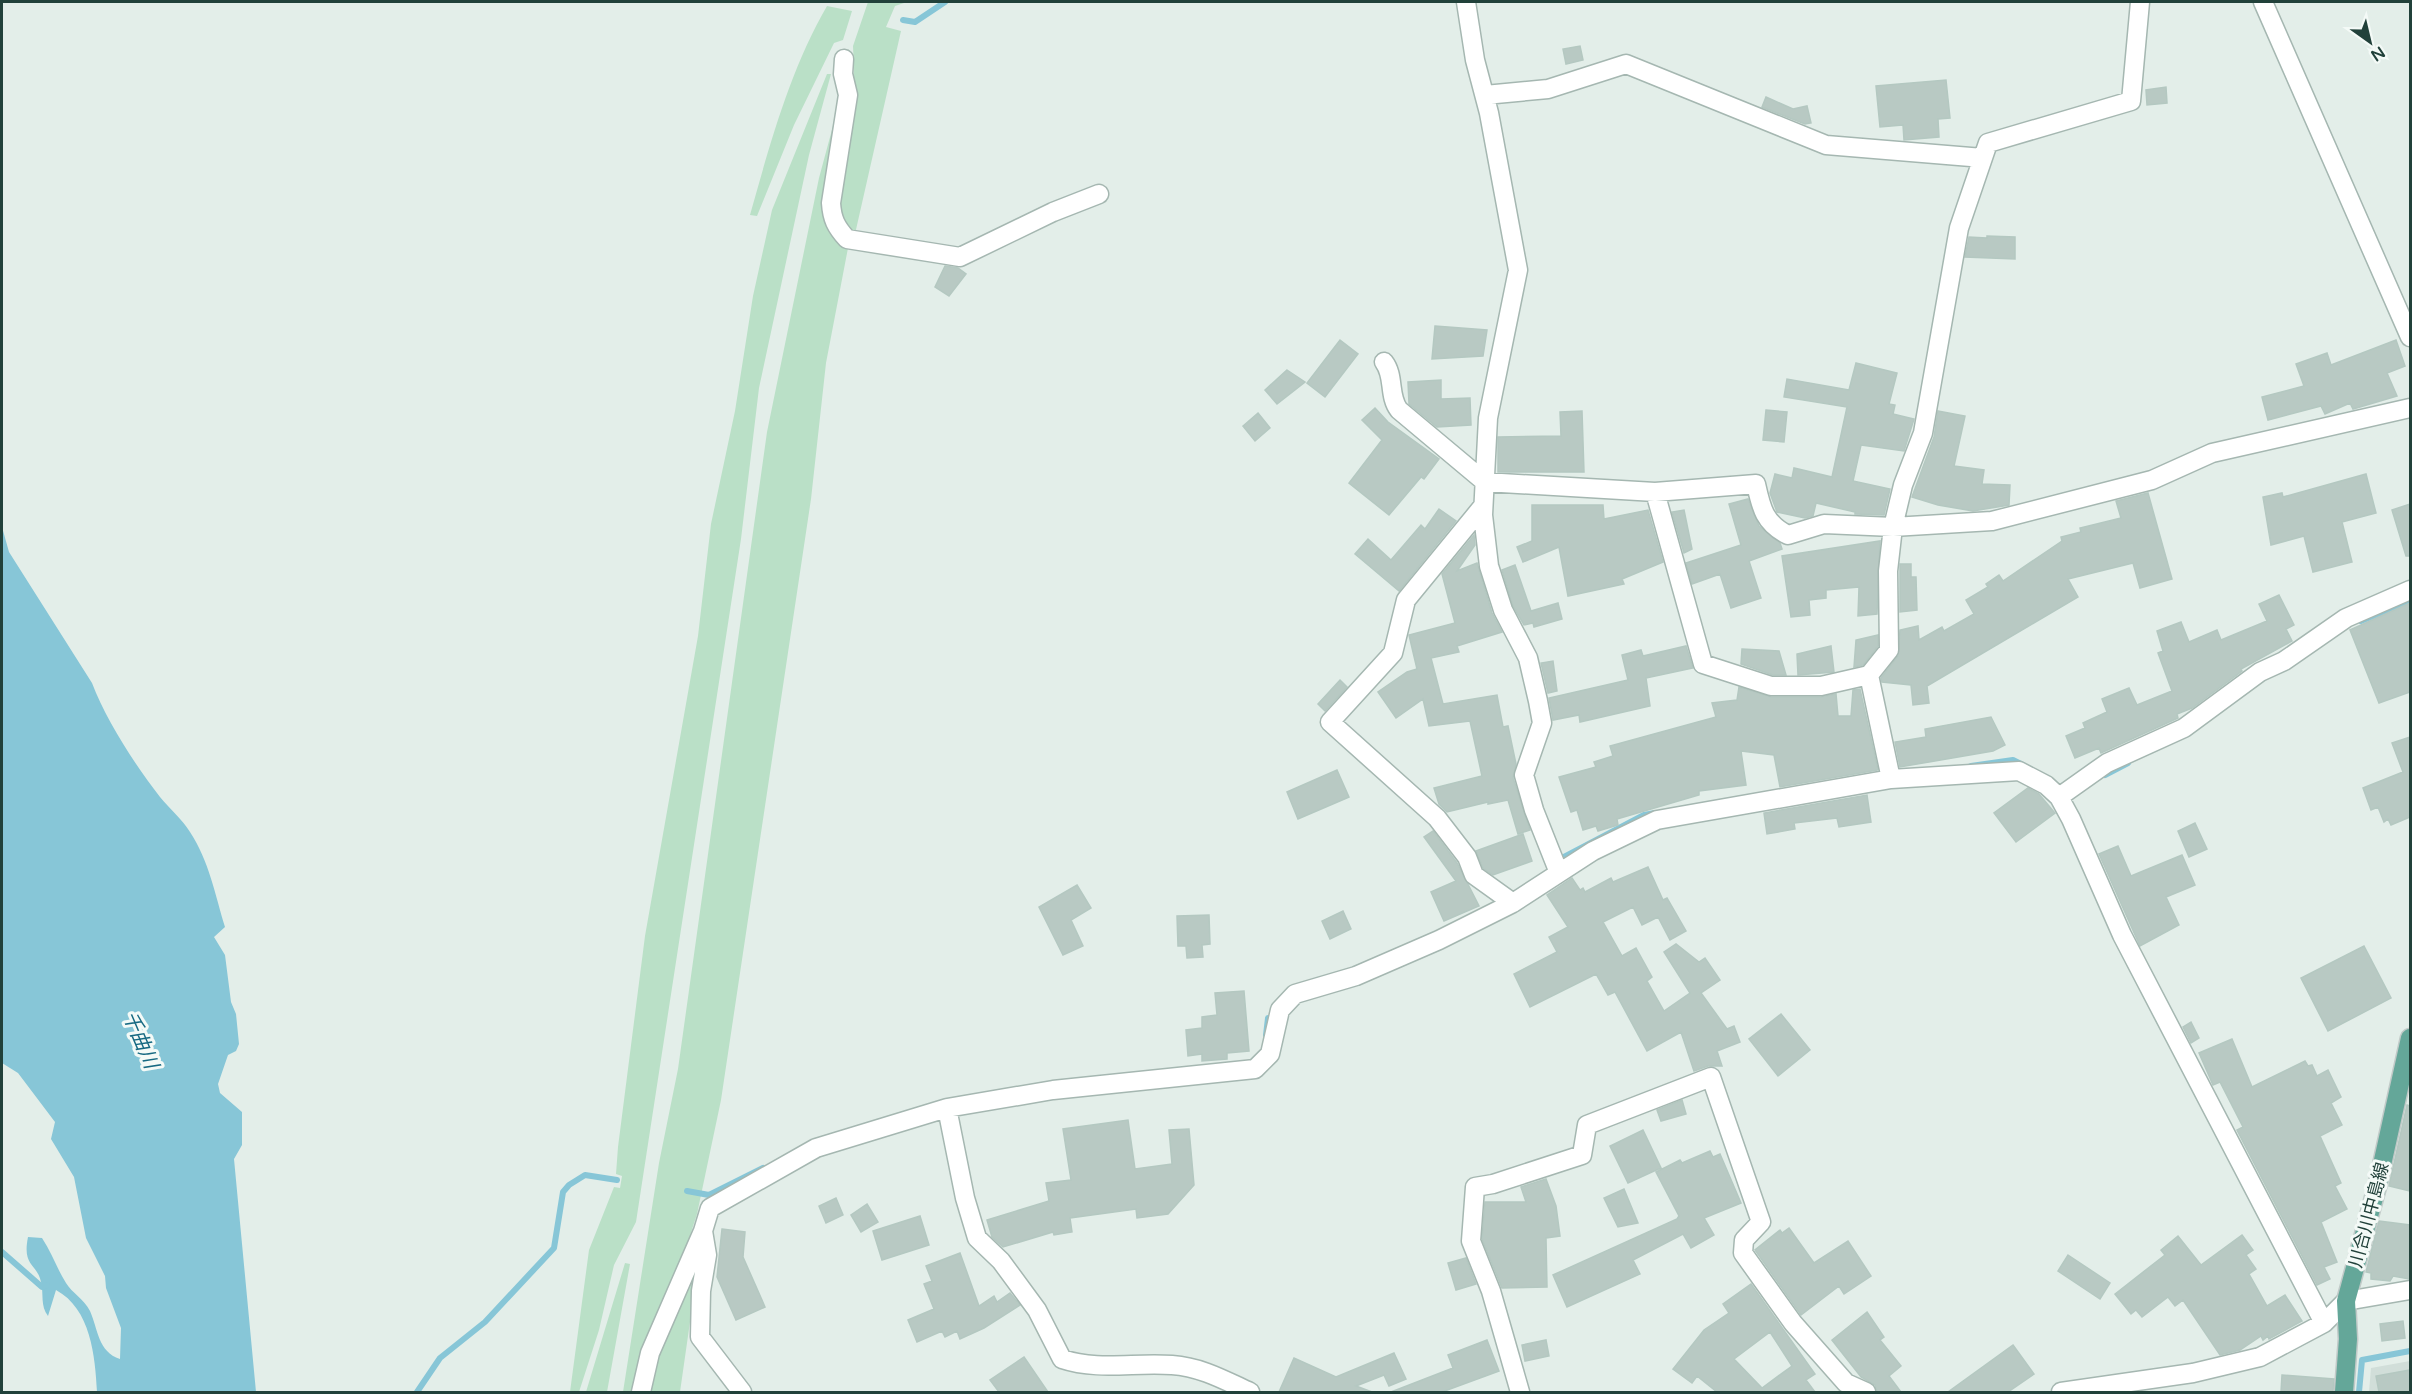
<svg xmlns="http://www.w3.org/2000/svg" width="2412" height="1394" font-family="'Varela Round','Noto Sans JP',sans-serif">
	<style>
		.built { fill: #d1ded9 }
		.green { fill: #bae0c7 }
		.water { fill: #87c6d7 }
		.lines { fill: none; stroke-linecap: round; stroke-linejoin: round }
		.stream { stroke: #87c6d7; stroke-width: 6 }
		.building { fill: #b8c9c3; stroke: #b4c8c1; stroke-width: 1.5; fill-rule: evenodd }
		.minor-casing { stroke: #a5b7b1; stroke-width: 21 }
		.major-casing { stroke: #c1cac8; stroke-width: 21 }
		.minor { stroke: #fff; stroke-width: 18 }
		.major { stroke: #64a799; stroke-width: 18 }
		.labels { text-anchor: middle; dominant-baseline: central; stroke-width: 6; stroke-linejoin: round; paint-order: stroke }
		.street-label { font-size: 18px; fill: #21413a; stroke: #f4faf7 }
		.water-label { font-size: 20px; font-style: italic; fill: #166982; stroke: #f4faf7 }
	</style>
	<rect width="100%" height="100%" fill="#e3eee9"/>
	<path class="built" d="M2410,1361V1392H2369L2371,1368Z"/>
	<path class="green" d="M868,2H907L895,6L886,27L901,31L855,234L838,219L854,70L853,46Z
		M827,6L852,11L843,40L834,43L794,125L757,216L750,215C770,144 790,70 827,6Z
		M827,74H831L809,155L759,388L741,539L636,1222L614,1265L599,1330L579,1392H570L589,1250L614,1187L620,1188L622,1176L616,1174L618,1147L645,936L698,636L711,524L735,411L753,296L772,210Z
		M840,100L828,214L848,248L826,363L811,499L721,1100L697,1214L639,1392H623L659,1163L678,1069L767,432L819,178Z
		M700,1252L680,1392H646L655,1359Z
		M625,1263L630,1264L607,1392H586Z"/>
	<path class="water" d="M2,527L9,552L92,683C106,720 135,765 160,797C170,809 182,819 190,832C209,861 215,894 225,927L214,937L225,955L231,1002L236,1014L239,1044L236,1051L228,1055L218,1084L220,1093L242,1112V1145L234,1159L256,1392H97C95,1356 91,1309 56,1290L48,1316C40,1305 44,1295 41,1282C37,1263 22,1267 28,1237L42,1238C52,1253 57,1269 66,1283C72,1293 84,1299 90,1311C98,1329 98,1352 120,1359L121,1328L106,1288L105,1276L86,1238L74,1177L51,1139L55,1122L18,1073L2,1063Z"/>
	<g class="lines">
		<path class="stream" d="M903,20L915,22L945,2
			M2361,621L2410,601
			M1971,766L2013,760L2023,765
			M2105,775L2128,763
			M1564,857L1644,815L1655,813
			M1266,1035L1268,1018
			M687,1191L709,1195L763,1168
			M2,1252L42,1287L47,1285
			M417,1392L440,1358L485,1322L554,1248L563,1192L569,1185L585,1175L617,1180
			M2359,1392L2362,1360L2410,1351"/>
	</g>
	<path class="building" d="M1580,46L1583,60L1566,64L1563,49Z
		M1946,80L1950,118L1938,119L1939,137L1904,140L1903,125L1880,127L1876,86Z
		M2166,87L2167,103L2147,105L2146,90Z
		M1766,97L1793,109L1807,106L1811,123L1805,124L1762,107Z
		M1987,236L2015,237V259L1965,257L1969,237L1987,238Z
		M945,266L958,268L966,274L949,296L935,287Z
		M1435,326L1487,330L1483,356L1432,359Z
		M1340,340L1358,354L1325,397L1307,383Z
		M2396,340L2405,366L2387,373L2397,396L2353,409L2350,403L2325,414L2321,406L2268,420L2262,397L2304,386L2296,364L2327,353L2331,365Z
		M1856,363L1897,373L1889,404L1895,405L1893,414L1914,419L1904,451L1861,445L1853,481L1890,489L1884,515L1855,514V512L1816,503L1813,516L1805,518L1777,512L1770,493L1775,474L1792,478L1794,468L1832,477L1847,407L1784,397L1787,379L1849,390Z
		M1287,370L1305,382L1277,404L1265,390Z
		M1441,380V399L1470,398L1471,425L1437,427L1409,404L1408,382Z
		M1375,408L1388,422L1439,459L1424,479L1421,477L1389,515L1349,483L1382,440L1362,420Z
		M1766,410L1787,412L1784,442L1763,440Z
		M1582,411L1584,472H1498V437L1561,436L1560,412Z
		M1938,411L1965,416L1954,466L1984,470L1982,484L2010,485L2009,505L1973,511L1938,505L1912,497L1934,437Z
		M1258,413L1270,428L1255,441L1243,426Z
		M2366,474L2376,513L2342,522L2352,562L2313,572L2304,536L2271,545L2263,497L2282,493L2283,497Z
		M2148,493L2172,579L2140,588L2133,563L2068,579L2078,597L1927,686L1929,703L1913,705L1911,685L1882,682L1881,678L1898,656L1900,630L1918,626L1919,640L1942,627L1944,631L1974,614L1966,600L1988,587L1986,584L1999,575L2003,581L2062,541L2061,537L2081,532L2080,528L2121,518L2116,501Z
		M1748,499L1759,526L1780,543L1782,549L1749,561L1761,598L1731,608L1720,574L1692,584L1686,563L1741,545L1729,504Z
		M2410,504V556H2406L2392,510Z
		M1532,505H1603L1604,519L1648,510L1663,562L1622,579L1624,584L1568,596L1559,547L1523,562L1517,547L1532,541Z
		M1439,509L1456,521L1399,591L1355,554L1368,539L1391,560L1421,525L1425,529Z
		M1684,510L1692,549L1684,553L1672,512Z
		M1474,535L1475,545L1457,571L1477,563L1492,613L1502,632L1457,646L1459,652L1431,658L1443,704L1497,695L1503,727L1508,726L1516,764L1513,778L1530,830L1518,834L1508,800L1488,804V802L1447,812L1439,804L1434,788L1482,776L1470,721L1429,726L1423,699L1396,718L1378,692L1407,672L1417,669L1409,635L1455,623L1442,574Z
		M1880,541L1877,614L1858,616L1859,587L1826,590V598L1809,600L1810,615L1791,617L1782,556Z
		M1900,564H1911V577H1916L1917,610L1900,612Z
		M1515,565L1531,611L1558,603L1562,619L1534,627L1533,623L1524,625L1513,606L1502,570Z
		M2279,595L2294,625L2286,629L2292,641L2241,669L2242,671L2192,708L2177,714L2178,718L2101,753L2099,748L2075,758L2066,736L2085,728L2083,723L2107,712L2102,699L2129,688L2137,705L2172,691L2158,653L2163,651L2157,631L2181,622L2189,642L2217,630L2221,640L2267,621L2259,604Z
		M2410,603V692L2379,703L2350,630Z
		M1878,635V646L1863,665L1854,667L1856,640Z
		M1686,646L1693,668L1646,678L1650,706L1580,722L1579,715L1553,720L1549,698L1628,680L1622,655L1641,650L1643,656Z
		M1831,646L1834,672L1798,675L1797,654Z
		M1742,649L1779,651L1786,675H1773L1741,664Z
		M1553,661L1557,691L1548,693L1541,663Z
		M1340,680L1347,687L1325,711L1318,704Z
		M1739,687L1771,697H1821L1836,694L1838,716H1851L1853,690L1860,689L1878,770L1780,787L1774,755L1741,751L1746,785L1699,791V795L1617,819L1618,825L1598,831L1596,826L1583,830L1577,810L1571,812L1559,777L1596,767L1594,762L1613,756L1610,746L1716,717L1712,703L1737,700Z
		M1991,717L2005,745L1993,751L1900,767L1895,742L1926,737L1925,729Z
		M2410,737V817L2391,825L2388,819L2384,822L2378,807L2371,810L2363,788L2403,772L2392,743Z
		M1337,770L1349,797L1298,819L1287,792Z
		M2028,788L2039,794L2055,813L2016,842L1994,813Z
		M1867,795L1871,822L1839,827L1837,818L1794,823L1795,829L1767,834L1764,813Z
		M2195,823L2207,849L2189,857L2178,831Z
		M1433,831L1457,863L1479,906L1444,921L1431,892L1456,881L1424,837Z
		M1523,834L1532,861L1493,875L1483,868L1476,851Z
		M2118,846L2131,876L2182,855L2195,885L2166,897L2179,925L2140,946L2099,854Z
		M1648,867L1663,900L1667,898L1686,931L1670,940L1658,917L1642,925L1633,907L1603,922L1622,956L1636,948L1652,977L1647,981L1664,1011L1690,993L1664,952L1676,944L1699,962L1705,958L1720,980L1701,993L1727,1029L1734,1026L1740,1042L1717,1051L1722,1066H1708L1694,1071L1681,1032L1647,1051L1615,992L1608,995L1596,974L1530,1007L1514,974L1557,952L1549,937L1568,927L1547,895L1572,878L1580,890L1583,888L1585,892L1611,878L1613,882Z
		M1077,885L1091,908L1071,920L1083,946L1063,955L1039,907Z
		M1343,911L1351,929L1330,939L1322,921Z
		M1209,915L1210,944L1202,945L1203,957L1187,958L1186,946H1178L1177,916Z
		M2364,946L2391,998L2328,1031L2301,978Z
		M1244,991L1249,1051L1227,1053V1059L1202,1061V1054L1188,1056L1186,1030L1202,1028V1017L1217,1015L1215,993Z
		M1781,1014L1810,1050L1778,1076L1749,1039Z
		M2191,1022L2199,1038L2191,1043L2183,1027Z
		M2232,1039L2252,1087L2305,1061L2308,1066L2312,1065L2317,1076L2328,1070L2341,1097L2331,1103L2342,1125L2320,1136L2341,1183L2335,1186L2347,1209L2321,1222L2337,1262L2324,1267L2330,1279L2317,1285L2237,1130L2243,1127L2220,1082L2213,1085L2199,1053Z
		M1682,1100L1686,1114L1661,1121L1657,1110Z
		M2407,1105L2410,1106V1191L2389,1186Z
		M1128,1120L1135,1169L1172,1164L1169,1130L1189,1129L1194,1185L1168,1214L1137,1218L1136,1209L1070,1218L1072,1232L1054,1235L1053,1232L1003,1247L992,1237L987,1220L1049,1201L1046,1183L1071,1180L1063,1129Z
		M1643,1130L1661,1168L1628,1183L1610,1146Z
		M1710,1151L1713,1157L1720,1154L1741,1203L1704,1218L1714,1235L1691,1248L1683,1234L1633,1260L1640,1274L1567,1307L1553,1275L1677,1219L1679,1216L1656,1172L1680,1160L1682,1163Z
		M1546,1179L1556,1206L1560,1236L1546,1238L1547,1287L1502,1288L1482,1239L1485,1202H1526L1521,1187Z
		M1624,1189L1638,1223L1618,1227L1604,1198Z
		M836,1198L843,1215L826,1223L819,1206Z
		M867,1204L878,1222L861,1232L851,1215Z
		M920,1216L929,1245L882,1260L873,1231Z
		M2379,1221L2410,1225V1279L2393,1276L2390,1281L2371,1279V1273L2366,1272Z
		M1789,1228L1814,1263L1848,1241L1871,1276L1844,1294L1839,1286L1801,1315L1755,1250L1780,1230L1782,1233Z
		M722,1229L745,1232L743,1257L765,1307L736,1320L717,1277Z
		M2242,1235L2253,1250L2246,1255L2256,1269L2249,1274L2267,1306L2285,1295L2302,1321L2269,1339L2268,1336L2263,1340L2261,1336L2240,1350L2220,1355L2183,1300L2175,1306L2168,1297L2142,1317L2136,1310L2131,1314L2115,1294L2165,1255L2161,1250L2178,1236L2201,1265Z
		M960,1253L979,1306L994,1296L997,1302L1010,1293L1020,1305L984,1328L960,1339L957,1331L945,1337L942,1331L917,1342L908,1320L934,1309L924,1284L932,1281L926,1266Z
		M2068,1255L2110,1283L2100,1299L2058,1271Z
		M1466,1258L1476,1284L1456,1290L1448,1263Z
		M1751,1284L1815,1374L1806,1380L1815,1392H1717L1697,1376L1692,1383L1673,1369L1704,1330L1729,1313L1723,1304ZM1770,1332L1792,1366L1762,1388L1734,1359Z
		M1867,1312L1884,1337L1880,1340L1901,1366L1889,1376L1901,1392H1877L1875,1385L1861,1377L1832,1340Z
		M2403,1321L2405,1338L2382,1341L2380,1324Z
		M1487,1340L1499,1371L1442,1392H1391L1453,1368L1448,1355Z
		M1546,1340L1549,1356L1525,1361L1522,1345Z
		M2013,1345L2034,1374L2008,1392H1948Z
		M1394,1353L1406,1379L1389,1386L1384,1375L1356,1386L1372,1392H1279L1294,1358L1336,1377Z
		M1024,1357L1048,1392H999L990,1380Z
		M2410,1370V1392H2379L2376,1376Z
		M2282,1375L2334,1379L2333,1392H2281Z"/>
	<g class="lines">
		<defs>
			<path id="minor" d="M1466,2L1475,60L1489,113L1518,270L1488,418L1483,515L1489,566L1503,610L1528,658L1538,701L1542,723L1524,775L1534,810L1559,873
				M2263,2L2410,337
				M844,59L843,74L848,95L831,203C832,219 836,227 847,239L960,257L1053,212L1099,194
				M1485,95L1548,89L1626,64L1826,145L1983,158
				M1384,362C1395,376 1388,396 1399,410L1485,482L1655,492L1756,484C1761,507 1764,523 1788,535L1824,524L1893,527L1992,521L2152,480L2212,453L2410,408
				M1655,492L1703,664L1771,686H1821L1869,675
				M1483,506L1406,600L1393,653L1330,722L1437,818L1467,857L1474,875L1513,903
				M1891,779L1869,675L1889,650L1888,571L1893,527L1903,485L1923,433L1959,228L1988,143L2131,101L2140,2
				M2059,797L2107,763L2184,728L2260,672L2284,661L2346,618L2410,590
				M947,1108L965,1198L977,1238L1001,1261L1037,1310L1062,1359C1098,1371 1135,1362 1172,1365C1201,1367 1224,1380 1250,1392
				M703,1231L707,1255L701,1291L700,1337L742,1392
				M641,1392L650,1353L703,1231L710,1208L816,1148L947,1108L1053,1090L1255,1069L1270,1054L1280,1010L1295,994L1356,976L1439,940L1513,903L1593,851L1657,820L1891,779L2019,771L2046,785L2059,797L2071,819L2122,935L2324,1323
				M1520,1392L1491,1291L1471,1241L1475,1187L1493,1184L1582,1155L1587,1125L1711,1077L1761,1222L1744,1240L1743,1253L1793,1323L1846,1383L1866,1392
				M2061,1392L2193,1373L2260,1357L2324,1323L2346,1301L2410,1290"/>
			<path id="major" d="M2344,1392L2348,1339L2346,1301L2378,1183L2410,1038"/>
		</defs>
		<use href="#minor" class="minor-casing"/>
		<use href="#major" class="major-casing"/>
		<use href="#minor" class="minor"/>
		<use href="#major" class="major"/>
	</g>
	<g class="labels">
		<g class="street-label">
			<text transform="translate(2369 1215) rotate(-75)">川合川中島線</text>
		</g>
		<g class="water-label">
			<text transform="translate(140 1040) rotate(67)">千曲川</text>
		</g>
	</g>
	<rect width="2412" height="1394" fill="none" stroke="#21413a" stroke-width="6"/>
	<g transform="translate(2370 42) rotate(146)" stroke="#f4faf7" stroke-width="4.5" paint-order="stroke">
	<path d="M0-4.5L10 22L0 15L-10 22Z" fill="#21413a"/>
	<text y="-9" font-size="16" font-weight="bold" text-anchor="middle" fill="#21413a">N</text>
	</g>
</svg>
